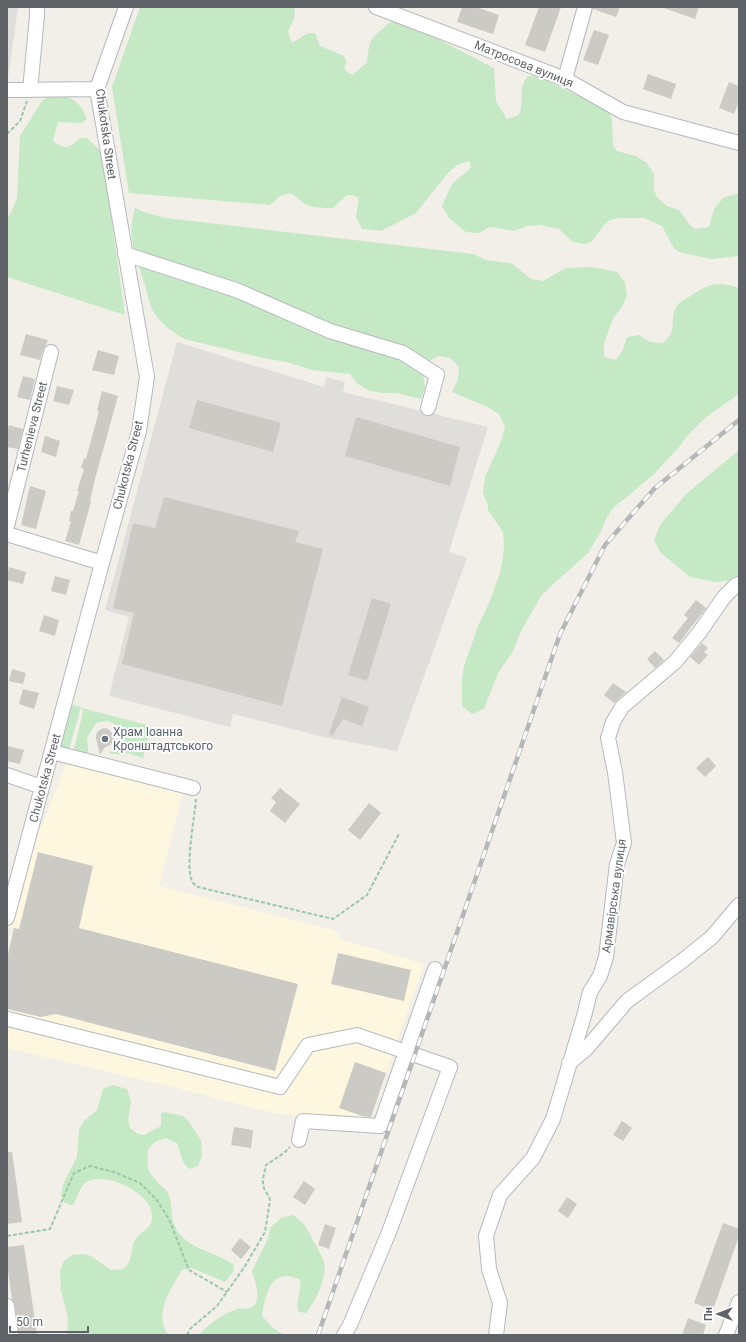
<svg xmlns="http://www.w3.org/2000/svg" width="746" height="1342" font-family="Roboto,sans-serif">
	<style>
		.commercial { fill: #fef7e0 }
		.industrial { fill: #e0deda }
		.green { fill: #c5e8c5 }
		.building { fill: #cccac5 }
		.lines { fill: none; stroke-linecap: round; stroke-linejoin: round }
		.minor-casing { stroke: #b5b8bc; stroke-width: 16 }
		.path { stroke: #9cc7a9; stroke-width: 2; stroke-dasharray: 4 2; stroke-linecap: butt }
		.minor { stroke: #fff; stroke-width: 14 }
		.rail-casing { stroke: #b6b7b8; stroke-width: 4.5 }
		.rail { stroke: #fff; stroke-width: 3; stroke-dasharray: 9; stroke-linecap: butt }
		.worship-dot { fill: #6b7280; stroke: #fff; stroke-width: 1.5 }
		.labels { text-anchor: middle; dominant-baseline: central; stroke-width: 4; stroke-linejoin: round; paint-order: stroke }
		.street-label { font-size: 12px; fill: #5f6368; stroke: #fff }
		.worship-label { font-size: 12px; fill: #5b616d; stroke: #fff; text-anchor: start }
	</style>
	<rect width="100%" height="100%" fill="#f1efe8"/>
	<path class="commercial" d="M67,762L183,792L159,886L333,930L339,935L340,939L424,964L370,1119L278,1114L161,1084L7,1048V959L14,928L7,927L29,846L36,830L43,824Z"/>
	<path class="industrial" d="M7,7H18L7,85Z
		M177,342L324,387L326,377L345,382L343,392L488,427L449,552L467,558L397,751L324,737L233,714L230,727L109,696L129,617L105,610Z"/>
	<path class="green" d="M140,7H295L294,19L288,31L292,43L308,33H315L320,46L344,56L347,62L344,67L347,72L353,75L367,62C370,42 367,41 384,28C385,27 388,23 391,22C403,18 479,61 494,68L496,101L507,119L519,115C525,101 517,89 528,76L541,77L576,95L595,101L610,113L612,120L613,145L617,151L636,156L647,163L654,174V190L657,197L667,206L679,210L690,225L695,229L709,227L714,209L723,198L739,193V256L711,259L679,252L674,248L662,226L644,218H618L610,220L604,225L592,241L586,244L573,242L559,229L540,225L527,226L514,231L490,227L479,233L466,232L449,218L442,206C446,198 449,186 456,180C461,175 467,173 471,167L469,161L457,165L447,174L416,213L381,231L362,229L356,217L359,198L353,195H347L333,208C311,208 308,207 291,193L280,196L270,205L129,193L112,87Z
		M54,93C71,96 81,102 87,119L82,123L58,122L53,141C67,150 68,149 80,138H87L102,152L125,315L7,277V218L11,213L17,198L20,136L42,101Z
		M135,208L147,213L166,218L473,254L486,260L511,263L531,279L543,281L566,268L592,267L617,272L625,282L627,295L622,307L614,317L609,329L604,344V357L616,360L623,350L627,337L639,335L650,342L663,343C665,340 670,337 671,333C675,326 670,316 677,306C679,302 685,299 689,297C707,284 718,280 739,288V394L706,417L687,436L679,447L653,475L613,508L606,519L601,531L588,553L550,587L541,596L522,629L512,653L498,673L484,709L472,714L462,706V680L464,666L478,626L490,601L500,573L503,558L504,545L503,532L488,510V505L483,493L485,477L502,439L505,426L499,414L488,407L452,392L458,380L459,367L450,358L438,356L428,362L423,374L425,387L421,399L397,393H383L370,391L358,384L350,374L312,370L287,362L263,358L185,339C173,333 163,325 155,314C150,307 148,296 146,288C137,259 126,238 135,208Z
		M739,450V579L716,582L690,577L660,552L654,540L660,525L686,494Z
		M74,690L72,705L81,707L69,750L56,747Z
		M82,708L151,726L143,758L124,752L123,756L117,754H111L109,752L117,751L123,738L120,727L108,721L96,723L87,738L89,757L71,752L74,749L83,712Z
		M112,1085L127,1089L131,1102L128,1120L130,1128L138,1134L144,1135L161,1126V1113L164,1112L183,1116L190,1123L201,1141L202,1156L198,1166L189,1169L183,1162L177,1143L165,1138L155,1142L148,1149C147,1168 146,1170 160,1185C163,1187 167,1190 168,1194C173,1203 170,1215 174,1224C183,1249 215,1251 234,1265L233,1272L225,1282L192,1268L182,1270C171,1290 153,1312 168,1335H67L68,1318L61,1291L60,1271L64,1261L72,1255L84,1254L91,1256L111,1270L123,1269C125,1267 128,1265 129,1262C133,1256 131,1245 136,1239C141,1230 151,1231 152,1218C155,1194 108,1172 88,1181C81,1184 77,1197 74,1204L71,1205L65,1203L61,1197L63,1184L77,1157L79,1129L85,1120L97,1110L103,1089Z
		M293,1215C306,1225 307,1228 314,1242C317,1248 322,1255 324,1262C328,1276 315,1303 306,1313L299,1312L297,1306L301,1282L299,1279C296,1278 291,1276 287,1276C268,1275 264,1302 262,1316L273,1328L284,1335H199C209,1324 223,1313 238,1309C241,1308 244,1309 247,1309C265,1305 255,1282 252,1271L267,1241L271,1227L281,1218Z"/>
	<path class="building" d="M462,7H476L499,15L493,34L457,22Z
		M539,7H561L545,52L525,45Z
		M593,7H620L616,17L593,9Z
		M664,7H699L695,19L664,8Z
		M594,30L609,35L598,65L583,60Z
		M648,74L676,84L671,99L643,89Z
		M729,82L739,86V101L734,114L719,108Z
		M26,334L48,340L46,345L43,350L40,360L20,355Z
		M98,350L119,356L114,375L92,370Z
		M23,376L35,379L30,400L17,397Z
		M57,386L74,390L69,405L53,401Z
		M102,391L118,396L95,479L90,501L91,502L79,545L65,541L71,521H69L71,511H73L79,491H77L84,469L81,468L84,458L86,459L99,411L97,410Z
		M197,400L281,423L273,452L189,428Z
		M356,417L460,447L450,486L345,456Z
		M9,425L23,429L18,449L7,447V432Z
		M45,436L60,441L56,457L41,452Z
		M30,486L46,491L36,529L21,525Z
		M164,497L299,531L295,542L323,549L282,706L122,664L134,613L113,608L133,523L155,528Z
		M9,567L26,572L23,584L7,580Z
		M55,576L70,580L66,595L51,591Z
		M372,598L391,604L367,681L348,675Z
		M696,600L706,608L679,643L672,638L688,618L684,615Z
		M44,615L59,620L55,636L39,631Z
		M702,643L708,648L704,652L708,655L699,665L690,657Z
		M655,651L664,660L655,668L647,659Z
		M12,669L26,673L23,684L9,681Z
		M613,683L626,692L614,703L604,695Z
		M23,689L39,693L34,709L19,704Z
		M342,697L369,707L362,726L343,719L332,736L329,734Z
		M104,728L108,729L113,734L114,741L109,746L105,747L100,755L96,738V735L98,731Z
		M7,746L24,750L20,764L7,761Z
		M708,757L716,766L705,777L696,768Z
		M280,788L300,804L285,823L270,811L276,802L271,798Z
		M369,803L381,813L360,840L348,830Z
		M38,852L93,866L79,928L298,984L275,1071L56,1014L41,1017L7,1009V959L14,928L19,929Z
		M338,953L411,970L404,1001L331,984Z
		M355,1062L386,1073L371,1117L362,1116L339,1108Z
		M622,1121L632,1128L623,1141L613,1135Z
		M234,1127L253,1130L251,1148L231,1145Z
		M7,1152H12L22,1222L7,1224Z
		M304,1181L315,1189L305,1205L293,1197Z
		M567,1197L577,1204L568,1218L558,1211Z
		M723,1223L739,1229V1236L713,1310L694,1303Z
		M325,1224L336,1228L329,1249L318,1245Z
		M240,1238L251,1247L241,1259L231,1250Z
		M24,1245L37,1335H19L15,1305L12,1299L7,1264V1247Z
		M688,1318L706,1325L703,1335H682Z"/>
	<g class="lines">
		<defs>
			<path id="minor" d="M376,7L565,79L623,112L739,143
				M565,79L585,7
				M8,90L97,89
				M30,90L37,16V7
				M125,254L236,290L330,331L403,353L437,375L428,408
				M7,526L51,352
				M7,534L102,563
				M52,752L193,788
				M7,775L42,787
				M7,918L102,563L139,431L147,377L97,89L126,7
				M8,1019L280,1087L308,1045L357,1035L450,1067L389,1232L350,1325L344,1335
				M569,1063L586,1049L627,1001L682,961L712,937L739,905
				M299,1140L303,1121L380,1126L435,969
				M7,1306L11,1335
				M496,1335L500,1303L489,1269L486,1236L500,1195L533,1158L553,1119L584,1016L590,992L600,976L606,957L617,864L624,843L615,772L608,738L613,722L622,707L675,662L699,633L724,597L736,585L739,584
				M726,1335L739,1302"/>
		</defs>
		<use href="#minor" class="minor-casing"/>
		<path class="path" d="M7,134L20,121L27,101
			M196,799C195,817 184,868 193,883C193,883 197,887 198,887L333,919L367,895L399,834
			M7,1236L50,1229L74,1173L90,1166L114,1172L140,1183L156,1199L169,1219L189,1270L227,1292
			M187,1335L190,1329L217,1306L245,1266L265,1232L270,1200C269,1195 265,1192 264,1188C261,1181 265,1172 266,1165L284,1153L290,1147"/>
		<use href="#minor" class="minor"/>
		<defs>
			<path id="rail" d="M318,1335L560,634L605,545L655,488L739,420"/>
		</defs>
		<use href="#rail" class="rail-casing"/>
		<use href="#rail" class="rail"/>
	</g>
	<circle class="worship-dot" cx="105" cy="739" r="4"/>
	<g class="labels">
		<g class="street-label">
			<text transform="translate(524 64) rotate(22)">Матросова вулиця</text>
			<text transform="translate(106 134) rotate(82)">Chukotska Street</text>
			<text transform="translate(32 427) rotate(-76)">Turhenieva Street</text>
			<text transform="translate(128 465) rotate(-76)">Chukotska Street</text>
			<text transform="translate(45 778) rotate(-75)">Chukotska Street</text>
			<text transform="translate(614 896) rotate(-82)">Армавірська вулиця</text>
		</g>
		<g class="worship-label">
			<text x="113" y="732">Храм Іоанна<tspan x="113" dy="14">Кронштадтського</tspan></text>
		</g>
	</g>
	<rect width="746" height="1342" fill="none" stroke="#5f6368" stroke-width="16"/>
	<g transform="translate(718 1314) rotate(270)" stroke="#ffffff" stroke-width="3" paint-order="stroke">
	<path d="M0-3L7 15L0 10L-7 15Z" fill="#5f6368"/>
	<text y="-6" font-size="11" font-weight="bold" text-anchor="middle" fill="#5f6368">Пн</text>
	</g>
	<path d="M10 1326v6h78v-6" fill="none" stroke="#5f6368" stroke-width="2"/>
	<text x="16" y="1326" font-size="12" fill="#5f6368" stroke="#ffffff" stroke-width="3" paint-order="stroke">50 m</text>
</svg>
